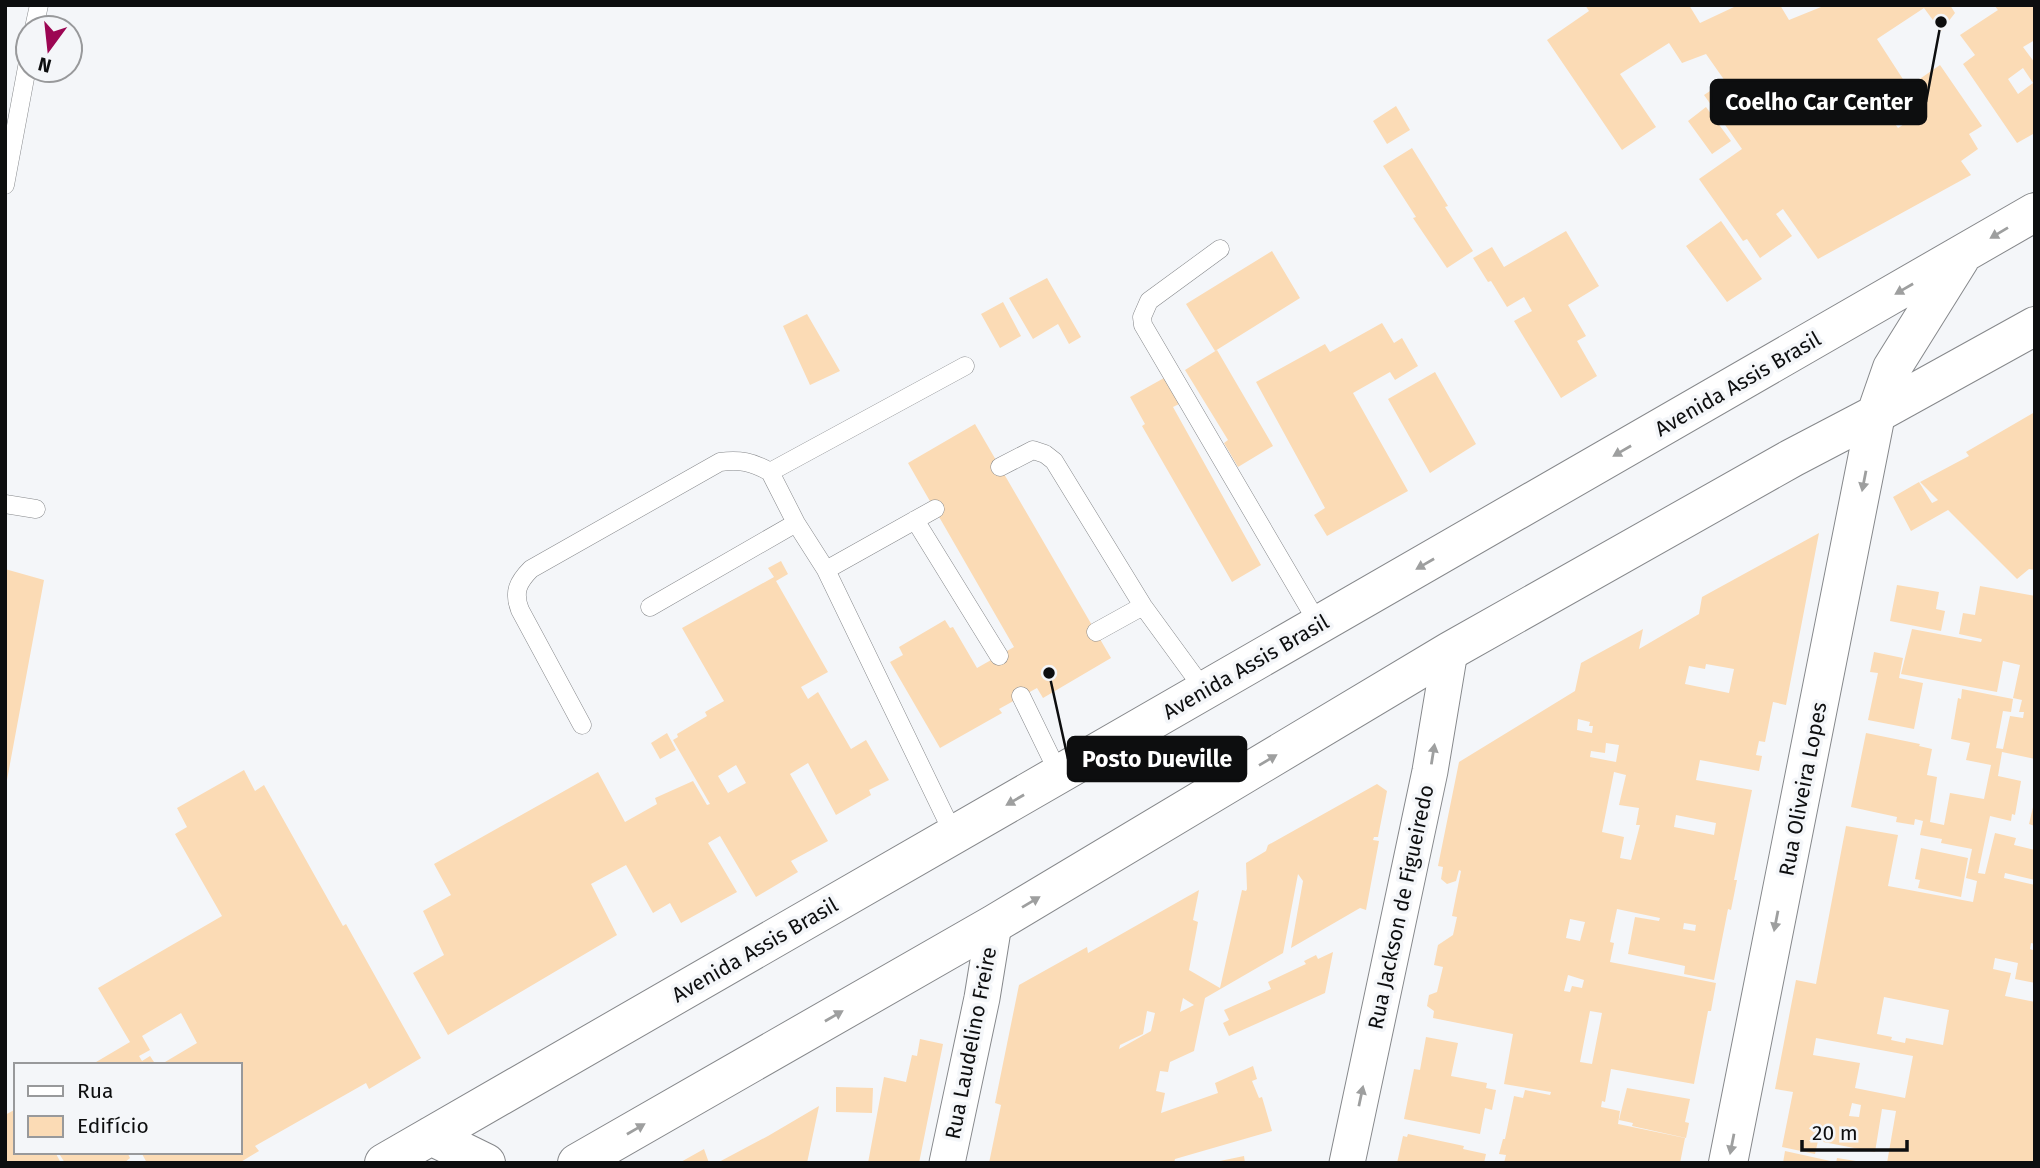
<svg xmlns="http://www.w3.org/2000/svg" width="2040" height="1168" font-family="'Fira Sans',sans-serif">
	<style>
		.building { fill: #fbdbb5; fill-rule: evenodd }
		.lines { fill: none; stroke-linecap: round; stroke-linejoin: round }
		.service-casing { stroke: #86888b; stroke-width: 19 }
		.minor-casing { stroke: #86888b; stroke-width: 37 }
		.tertiary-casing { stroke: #86888b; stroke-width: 40 }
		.primary-casing { stroke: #86888b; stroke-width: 40 }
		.service { stroke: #fff; stroke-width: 18 }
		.minor { stroke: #fff; stroke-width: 35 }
		.tertiary { stroke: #fff; stroke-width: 38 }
		.primary { stroke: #fff; stroke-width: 38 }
		.oneway { fill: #9e9f9f }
		.labels { text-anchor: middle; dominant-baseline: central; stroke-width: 7; stroke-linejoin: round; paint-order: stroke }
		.street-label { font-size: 21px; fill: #0d0e0f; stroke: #f4f6f9 }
		.leader { fill: none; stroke: #0d0e0f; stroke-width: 2.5 }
		.callout-dot { fill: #0d0e0f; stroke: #f4f6f9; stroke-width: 2.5 }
		.callout { fill: #0d0e0f; stroke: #0d0e0f; stroke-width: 2.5 }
		.callout-label { font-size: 23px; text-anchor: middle; font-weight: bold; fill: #fff }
	</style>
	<rect width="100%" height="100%" fill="#f4f6f9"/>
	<path class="building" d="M1585,5H1689L1700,23L1734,7L1733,5H1780L1789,20L1826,5H1950L1955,13L1941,31L1924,8L1877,39L1908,87L1940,65L1982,126L1969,134L1978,149L1961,161L1971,175L1818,259L1783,209L1776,214L1792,236L1760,258L1747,239L1743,241L1699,179L1742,149L1704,95L1725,81L1706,54L1682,63L1669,43L1620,74L1656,127L1622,150L1547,40L1589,11ZM1917,100L1921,106L1912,112L1915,117L1898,128L1890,117Z
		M1994,5H2035V40L2023,47L2035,63V133L2017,143L1963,64L1975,55L1960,35L1998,10ZM2023,68L2033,83L2018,94L2008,79Z
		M1396,106L1410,130L1387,144L1373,121Z
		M1706,107L1731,141L1712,154L1688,121Z
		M1412,148L1448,206L1445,207L1473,251L1447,268L1413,218L1416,217L1383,166Z
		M1721,221L1762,279L1727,302L1686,246Z
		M1566,231L1599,286L1568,305L1586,336L1577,341L1597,376L1561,398L1514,321L1532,311L1524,297L1507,307L1491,281L1488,282L1473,258L1492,247L1504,267Z
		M1272,251L1300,298L1215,351L1186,304Z
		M1047,278L1081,337L1069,344L1058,324L1033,339L1009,298Z
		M1003,302L1021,336L1000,348L981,314Z
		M807,314L840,371L810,385L783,326Z
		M1382,323L1394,343L1402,338L1418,366L1395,380L1390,372L1353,393L1408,491L1327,536L1314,515L1325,508L1256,382L1325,344L1330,352Z
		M1217,350L1273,446L1238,467L1224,443L1228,440L1185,370Z
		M1435,372L1476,444L1430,473L1388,399Z
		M1164,378L1179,404L1173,407L1261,565L1232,582L1142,426L1145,424L1130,397Z
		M2035,412V570L2029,569L2017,579L1948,510L1911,531L1893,497L1919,482L1932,503L1938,500L1920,482L1969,456L1966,452Z
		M975,424L1111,658L1043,698L1037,688L999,709L1002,713L940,748L890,662L903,655L899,647L945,620L950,628L953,627L977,668L1014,647L908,463Z
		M1819,533L1786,705L1773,702L1765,742L1759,741L1756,755L1762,756L1759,771L1700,760L1696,780L1752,790L1734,880H1737L1731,910L1728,909L1714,980L1684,974L1685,966L1628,954L1635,917L1659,921L1660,918L1617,909L1610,942L1614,943L1610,962L1716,983L1711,1011H1708L1694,1084L1611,1069L1605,1102L1602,1101L1601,1107L1620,1111L1618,1124L1685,1138L1680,1163H1504L1506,1155L1499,1154L1503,1139H1505L1514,1096L1523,1098L1525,1090L1550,1095L1551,1092L1504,1084L1513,1034L1433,1018L1434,1011L1427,1006L1429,995L1437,992L1443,967L1434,965L1438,945L1453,935L1457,917L1452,916L1461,871L1459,870L1456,881L1447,884L1441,879L1443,867L1438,866L1459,762L1575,691L1581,663L1643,629L1639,649L1699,614L1702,597ZM1706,664L1734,669L1729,693L1685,684L1689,666L1705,669ZM1578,719L1590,722L1589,726H1593L1592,733L1577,730ZM1606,743L1619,745L1616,762L1590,757L1591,751L1605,753ZM1614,772L1626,775L1619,805L1639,808L1636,825H1640L1631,860L1620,858L1624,837L1602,832ZM1676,815L1716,823L1714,835L1674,827ZM1570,919L1585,922L1580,941L1566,938ZM1684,923L1696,925L1695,931L1683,929ZM1568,975L1584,980L1582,988L1572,986L1570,992L1564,991ZM1590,1011L1602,1013L1592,1064L1580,1062Z
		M781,561L788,574L776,581L828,672L801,687L808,699L818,692L851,749L866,740L889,780L869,790L871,795L836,815L808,763L790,774L828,841L791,861L798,872L756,897L720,836L708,843L737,892L681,923L670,903L653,913L626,865L591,884L617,935L448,1035L413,973L444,955L423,911L451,895L434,864L598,772L625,822L657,804L655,798L693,781L707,805L710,804L673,740L678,737L677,734L707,716L705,712L724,701L682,628L774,577L768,568ZM736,765L746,783L728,793L718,776Z
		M5,569L44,580L7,780H5Z
		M1897,585L1939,592L1936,609L1945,611L1941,631L1890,621Z
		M1980,586L2035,596V759L2002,752L1998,776L2021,781L2015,815L2012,814L2011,821L1990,816L1978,873L1985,874L1995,833L2016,838L2014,845L2035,850V880L2005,873L2004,878L2035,885V944L2031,943L2030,949L2035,951V983L2015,979L2018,963L1995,958L1993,969L2011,973L2005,996L2035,1002V1163H1887L1896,1111L1882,1109L1875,1152L1818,1141L1815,1154L1782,1147L1793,1092L1775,1089L1796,980L1816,984L1846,826L1898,835L1888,886L1973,902L1977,881L1966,878L1972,849L1941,843L1942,839L1920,835L1923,821L1915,819L1914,825L1896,822L1897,817L1851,807L1866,733L1920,744L1919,746L1932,749L1927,775L1937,777L1930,822L1944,825L1950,793L1984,799L1991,765L1966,760L1970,743L1951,739L1958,698L1961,699L1962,689L2013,699L2011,712L2003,711L1996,748L2003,749L2010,716L2023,718L2024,712H2019L2022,700L2013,698L2020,665L2003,661L1997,692L1901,674L1912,629L1981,642L1982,639L1959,634L1963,613L1975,615ZM1884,997L1949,1010L1943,1045L1906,1038L1905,1043L1891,1040L1892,1037L1877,1034ZM1816,1038L1913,1056L1905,1098L1855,1088L1860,1063L1813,1055ZM1852,1103L1861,1105L1859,1117L1849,1116Z
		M1874,652L1903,658L1899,678L1923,683L1914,729L1868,720L1878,673L1870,672Z
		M667,733L676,750L660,759L651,743Z
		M244,770L255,791L264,785L343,926L346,924L421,1058L369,1089L366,1083L255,1146L259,1151L239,1163H147L141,1152H240V1065H160L197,1043L181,1013L142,1036L150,1050L139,1056L142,1061L150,1056L156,1065H91L130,1042L98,988L222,916L175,834L187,827L177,808Z
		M1377,784L1387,791L1378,837H1374L1373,840L1379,841L1366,910L1360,908L1291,948L1303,881L1298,874L1283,953L1205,998L1194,1051L1170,1062L1168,1072L1160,1071L1156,1091L1165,1093L1161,1113L1218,1093L1215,1083L1253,1066L1257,1079L1252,1081L1259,1098L1262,1097L1272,1131L1175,1159L1174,1163H989L1001,1105L995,1103L1019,985L1087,947L1088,953L1199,890L1193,920L1198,922L1189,970L1220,988L1242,890L1246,891L1247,889L1246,863L1266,851L1268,845ZM1183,998L1194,1005L1180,1012ZM1147,1011L1155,1013L1151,1031L1119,1049L1120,1045L1143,1034Z
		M2034,803H2035V826L2029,824Z
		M1921,848L1968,858L1961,897L1918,888L1920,880L1915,879Z
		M1333,952L1325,993L1229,1036L1223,1023L1229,1020L1224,1010L1271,989L1268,982L1306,964L1304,961L1316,955L1318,959Z
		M1426,1037L1458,1043L1451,1076L1487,1083L1486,1088L1496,1090L1492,1110L1485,1108L1480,1134L1404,1119L1414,1069L1420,1070Z
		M920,1039L943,1044L919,1163H868L884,1077L906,1082L912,1055L917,1056Z
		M836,1087L873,1088L872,1113L836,1112Z
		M1627,1088L1690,1099L1685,1122L1689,1123L1686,1138L1632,1126L1633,1123L1619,1120Z
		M819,1106L807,1163H717L768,1136Z
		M16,1109V1152H55L61,1163H5V1115Z
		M1408,1134L1464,1146L1463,1149L1486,1154L1484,1163H1397L1403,1136L1407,1137Z
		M704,1149L709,1163H679Z
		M1785,1151L1835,1162V1163H1783Z
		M58,1152H127L130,1158L124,1163H65Z
		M1244,1156L1245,1163H1216L1215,1162Z
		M1837,1158L1856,1161V1163H1836Z"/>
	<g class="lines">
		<defs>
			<path id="service" d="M34,28L39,5
				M5,185L28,62
				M1220,249L1149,301L1142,317L1143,325L1319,625
				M1000,467L1033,450L1045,454L1054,461L1143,606L1205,691
				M5,504L36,509
				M935,509L826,570L954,835
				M915,520L999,656
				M826,570L796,523L770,472L965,366
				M650,607L796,523
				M1096,632L1143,606
				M1021,696L1059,774
				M582,725L520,610C513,592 518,582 531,569L720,462C739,459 753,462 770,472"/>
			<path id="minor" d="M947,1163L982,998L994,924
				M1347,1163L1430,771L1450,651"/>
			<path id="tertiary" d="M1728,1163L1876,414"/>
			<path id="primary" d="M1876,414L1892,368L1960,259
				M431,1136L486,1163
				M384,1163L2035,212
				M577,1163L994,924L1450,651L1792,458L1876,414L2035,326"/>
		</defs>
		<use href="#service" class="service-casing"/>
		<use href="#minor" class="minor-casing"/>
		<use href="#tertiary" class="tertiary-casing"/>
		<use href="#primary" class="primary-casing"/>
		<use href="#service" class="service"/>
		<use href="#minor" class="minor"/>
		<use href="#tertiary" class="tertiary"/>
		<use href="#primary" class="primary"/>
	</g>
	<defs><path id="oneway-solid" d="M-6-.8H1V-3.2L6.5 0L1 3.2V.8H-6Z" transform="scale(1.75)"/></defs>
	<g class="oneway">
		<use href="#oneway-solid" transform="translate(1999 233) rotate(149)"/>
		<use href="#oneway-solid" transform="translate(1904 289) rotate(150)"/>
		<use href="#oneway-solid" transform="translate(1622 451) rotate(150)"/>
		<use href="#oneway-solid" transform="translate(1864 481) rotate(101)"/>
		<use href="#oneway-solid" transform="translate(1425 564) rotate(150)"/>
		<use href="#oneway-solid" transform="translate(1433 754) rotate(-81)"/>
		<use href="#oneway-solid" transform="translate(1268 760) rotate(-31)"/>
		<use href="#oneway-solid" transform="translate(1015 800) rotate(150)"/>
		<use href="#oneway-solid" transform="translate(1031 902) rotate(-31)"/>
		<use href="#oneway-solid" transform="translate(1776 921) rotate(101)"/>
		<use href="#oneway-solid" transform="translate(834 1016) rotate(-30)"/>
		<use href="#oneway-solid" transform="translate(1361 1096) rotate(-78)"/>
		<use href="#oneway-solid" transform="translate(636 1129) rotate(-30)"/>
		<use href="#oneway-solid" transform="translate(1732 1144) rotate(101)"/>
	</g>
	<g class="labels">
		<g class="street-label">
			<text transform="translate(1738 384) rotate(-30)">Avenida Assis Brasil</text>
			<text transform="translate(1246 667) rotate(-30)">Avenida Assis Brasil</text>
			<text transform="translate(1803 789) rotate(-79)">Rua Oliveira Lopes</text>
			<text transform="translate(1401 907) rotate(-78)">Rua Jackson de Figueiredo</text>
			<text transform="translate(755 950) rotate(-30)">Avenida Assis Brasil</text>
			<text transform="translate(971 1043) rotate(-79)">Rua Laudelino Freire</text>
		</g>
	</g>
	<path class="leader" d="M1941 22L1926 102M1049 673L1068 759"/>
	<g class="callout-dot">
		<circle cx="1941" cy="22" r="7"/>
		<circle cx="1049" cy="673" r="7"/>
	</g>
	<g class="callout">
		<rect x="1711" y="80" width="215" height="44" rx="7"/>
		<rect x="1068" y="737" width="178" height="44" rx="7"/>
	</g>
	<g class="callout-label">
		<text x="1819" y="110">Coelho Car Center</text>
		<text x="1157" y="767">Posto Dueville</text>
	</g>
	<rect width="2040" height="1168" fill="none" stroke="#0d0e0f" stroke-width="14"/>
	<rect x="14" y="1063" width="228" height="91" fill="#f4f6f9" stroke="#98999b" stroke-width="2"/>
	<rect x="28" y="1086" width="35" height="10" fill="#ffffff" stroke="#98999b" stroke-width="2"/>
	<text x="77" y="1098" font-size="21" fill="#0d0e0f">Rua</text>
	<rect x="28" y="1116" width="35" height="21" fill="#fbdbb5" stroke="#98999b" stroke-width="2"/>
	<text x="77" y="1133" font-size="21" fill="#0d0e0f">Edifício</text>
	<g transform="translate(49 49) rotate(195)"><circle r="33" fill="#f4f6f9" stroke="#98999b" stroke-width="2"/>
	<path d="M0-5L12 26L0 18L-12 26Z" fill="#9c0653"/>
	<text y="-10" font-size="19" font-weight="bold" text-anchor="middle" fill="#0d0e0f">N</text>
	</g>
	<path d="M1802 1140v10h105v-10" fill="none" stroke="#0d0e0f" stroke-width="3.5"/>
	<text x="1812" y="1140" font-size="21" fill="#0d0e0f" stroke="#f4f6f9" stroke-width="5" paint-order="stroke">20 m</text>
</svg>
